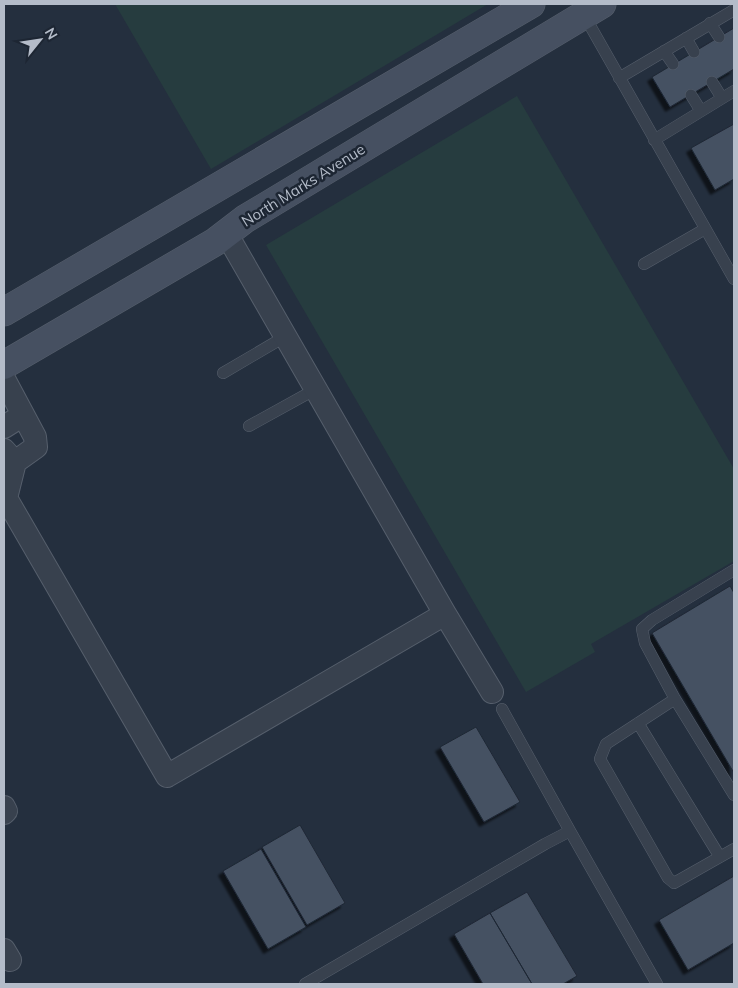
<svg xmlns="http://www.w3.org/2000/svg" width="738" height="988" font-family="Mulish,sans-serif">
	<style>
		.green { fill: #263c3f }
		.building { fill: #455162; stroke: #1f2835; filter: url(#shadow) }
		.lines { fill: none; stroke-linecap: round; stroke-linejoin: round }
		.service-casing { stroke: #565f6c; stroke-width: 12 }
		.minor-casing { stroke: #565f6c; stroke-width: 24 }
		.secondary-casing { stroke: #565f6c; stroke-width: 29 }
		.service { stroke: #38414e; stroke-width: 11 }
		.minor { stroke: #38414e; stroke-width: 22 }
		.secondary { stroke: #465061; stroke-width: 28 }
		.labels { text-anchor: middle; dominant-baseline: central; stroke-width: 5; stroke-linejoin: round; paint-order: stroke }
		.street-label { font-size: 15px; fill: #b4bcc9; stroke: #1d2633 }
	</style>
	<defs>
		<filter id="shadow"><feDropShadow dx="-4.5" dy="4.5" stdDeviation="1" flood-color="#0009"/></filter>
	</defs>
	<rect width="100%" height="100%" fill="#242f3e"/>
	<path class="green" d="M115,4H488L211,169Z
		M517,96L734,469V561L591,644L595,652L526,692L266,245Z"/>
	<path class="building" d="M734,28V69L670,107L652,77Z
		M734,124V179L715,190L691,148Z
		M730,586L734,593V773L652,633Z
		M476,727L520,802L484,822L440,747Z
		M300,825L345,903L307,925L262,847Z
		M261,849L306,927L268,949L223,871Z
		M734,876V943L688,970L659,920Z
		M527,892L577,976L563,984H532L490,913Z
		M490,913L532,984H483L454,934Z"/>
	<g class="lines">
		<defs>
			<path id="service" d="M584,15L734,279
				M710,23L719,37
				M686,38L694,52
				M664,51L673,64
				M619,78L734,10
				M712,82L722,98
				M691,95L701,111
				M654,140L734,91
				M644,264L705,229
				M223,373L286,336
				M249,426L316,389
				M734,570L652,620L642,629L645,643L675,699L734,795
				M675,699L606,744L600,759L668,878L674,883L734,849
				M502,709L570,831
				M638,723L720,857
				M305,984L545,844L570,831L657,984"/>
			<path id="minor" d="M4,379L35,437L36,447L15,462L4,450
				M4,427L23,415
				M15,462L6,498L167,776L445,614L226,233
				M445,614L492,692
				M4,807L6,811L4,813
				M4,950L10,960"/>
			<path id="secondary" d="M4,312L531,4
				M4,365L215,242L245,219L602,4"/>
		</defs>
		<use href="#service" class="service-casing"/>
		<use href="#minor" class="minor-casing"/>
		<use href="#secondary" class="secondary-casing"/>
		<use href="#service" class="service"/>
		<use href="#minor" class="minor"/>
		<use href="#secondary" class="secondary"/>
	</g>
	<g class="labels">
		<g class="street-label">
			<text transform="translate(303 185) rotate(-32)">North Marks Avenue</text>
		</g>
	</g>
	<rect width="738" height="988" fill="none" stroke="#b4bcc9" stroke-width="10"/>
	<g transform="translate(40 40) rotate(60)" stroke="#1d2633" stroke-width="4" paint-order="stroke">
	<path d="M0-4L9 19L0 12L-9 19Z" fill="#b4bcc9"/>
	<text y="-8" font-size="14" font-weight="bold" text-anchor="middle" fill="#b4bcc9">N</text>
	</g>
</svg>
